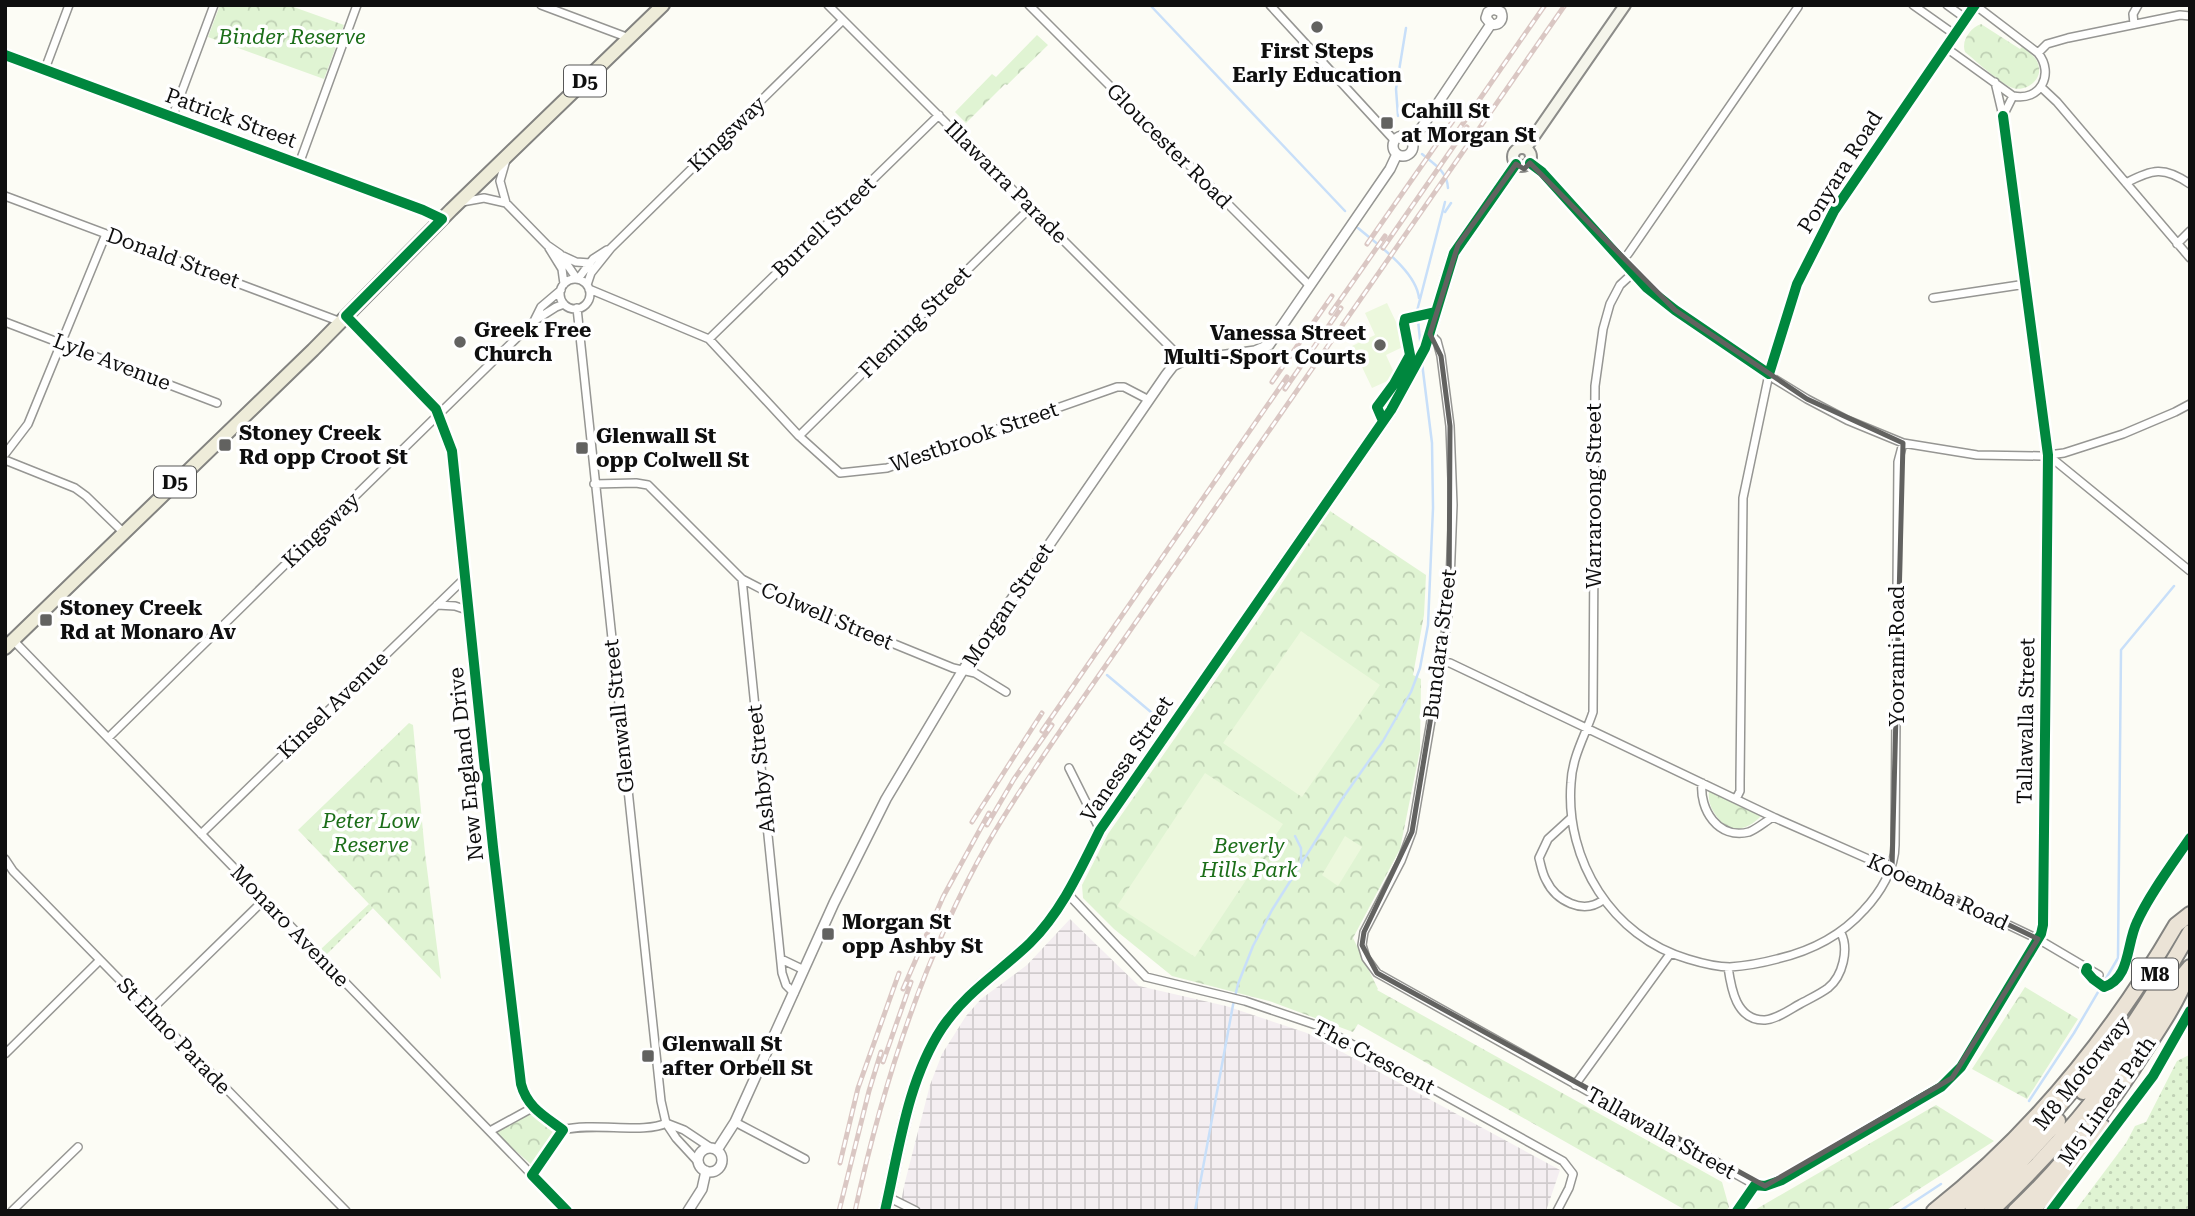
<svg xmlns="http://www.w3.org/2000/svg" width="2195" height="1216" font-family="'Roboto Serif',serif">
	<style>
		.industrial { fill: url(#industrial-grid) }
		.grass { fill: url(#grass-dots) }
		.park { fill: url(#park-crowns) }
		.pitch { fill: #ecf8dd }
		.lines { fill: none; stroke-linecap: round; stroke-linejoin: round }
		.stream { stroke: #c8dff9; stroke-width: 2.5 }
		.minor-casing { stroke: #969693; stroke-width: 10 }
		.tertiary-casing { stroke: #969693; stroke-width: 12 }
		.secondary-casing { stroke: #8c8c89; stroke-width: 14 }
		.primary-casing { stroke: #838380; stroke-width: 16 }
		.motorway-casing { stroke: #838380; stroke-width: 18 }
		.minor { stroke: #fffffe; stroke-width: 7 }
		.tertiary { stroke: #fffffe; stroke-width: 9 }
		.secondary { stroke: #f5f5eb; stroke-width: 10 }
		.primary { stroke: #eeecd9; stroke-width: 12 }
		.motorway { stroke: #ebe3d6; stroke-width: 14 }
		.rail-casing { stroke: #dac7c3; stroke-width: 5 }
		.rail { stroke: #fff; stroke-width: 2.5; stroke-dasharray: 8; stroke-linecap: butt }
		.cycleway-casing { stroke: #fff; stroke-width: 15 }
		.cycleway { stroke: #00873e; stroke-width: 10 }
		.marked { fill: none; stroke: #626260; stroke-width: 5; stroke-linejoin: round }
		.poi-dot { fill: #626260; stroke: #fff; stroke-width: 2.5 }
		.labels { text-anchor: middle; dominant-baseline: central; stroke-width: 7; stroke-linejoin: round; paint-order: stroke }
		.shield { fill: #fff; stroke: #575757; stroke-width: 2 }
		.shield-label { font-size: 19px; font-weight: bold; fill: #0f0f0f }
		.park-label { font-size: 21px; font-style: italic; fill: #1c6e19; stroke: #fff }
		.poi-label { font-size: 21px; font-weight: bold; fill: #0f0f0f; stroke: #fff; text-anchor: start }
		.street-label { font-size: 21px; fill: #0f0f0f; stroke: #fff }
	</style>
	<defs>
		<pattern id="industrial-grid" width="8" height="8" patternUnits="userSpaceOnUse" patternTransform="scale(1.75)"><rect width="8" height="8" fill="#f4eef1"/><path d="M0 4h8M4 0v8" fill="none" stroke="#d0cbcd"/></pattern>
		<pattern id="grass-dots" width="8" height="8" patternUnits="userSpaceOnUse" patternTransform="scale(1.75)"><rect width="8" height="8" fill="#e0f4d3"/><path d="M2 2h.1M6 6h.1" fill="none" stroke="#bfd0b4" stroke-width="1.8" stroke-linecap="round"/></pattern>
		<pattern id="park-crowns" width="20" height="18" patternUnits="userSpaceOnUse" patternTransform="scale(1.75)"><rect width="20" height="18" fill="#e0f4d3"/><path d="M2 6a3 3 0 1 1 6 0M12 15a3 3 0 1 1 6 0" fill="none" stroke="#bfd0b4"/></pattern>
	</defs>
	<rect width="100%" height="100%" fill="#fcfcf5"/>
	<path class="industrial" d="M1070,919L1139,986L1226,1006L1307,1033L1560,1170L1546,1211H899L905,1182L930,1085L942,1054L966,1016L981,999L1027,965Z"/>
	<path class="grass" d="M369,904L373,908L326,955L321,949Z
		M2189,1055L2190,1211H2075L2126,1143L2135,1126L2146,1122L2177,1061Z"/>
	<path class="park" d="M220,5H288L344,25L324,79L208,37Z
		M1981,24L2020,49L2022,47C2029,52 2038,58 2039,68C2041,81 2025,92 2013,88C2003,86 1975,60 1965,52C1961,41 1970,28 1981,24Z
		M1037,35L1048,45L1007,85L1005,84L966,123L955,112L992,74L996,77Z
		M1330,511L1426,575L1424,615L1413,675L1421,679L1420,750L1400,849L1353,938L1378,989L1377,990L1722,1182L1729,1207L1726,1211H1687L1358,1024L1353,1032L1269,1001L1172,976L1114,929L1083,898L1082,885L1108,834L1256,622Z
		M409,723L413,725L425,853L441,979L298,830Z
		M1709,791L1761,816C1748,830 1730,835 1718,818C1711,809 1708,802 1709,791Z
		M2025,987L2078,1019L2027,1099L1972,1069Z
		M1936,1105L1994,1141L1885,1211H1753Z
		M529,1112L555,1132L533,1166L495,1133Z"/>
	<path class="pitch" d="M1387,303L1407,345L1386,355L1396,377L1372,388L1352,346L1375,335L1365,313Z
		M1301,631L1380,685L1302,797L1223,743Z
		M1205,773L1283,824L1195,957L1117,906Z
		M1345,836L1362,847L1338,886L1322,875Z"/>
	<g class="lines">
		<path class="stream" d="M1150,5L1345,211
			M1398,116L1396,89L1406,28
			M1422,154C1434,164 1447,171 1448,188
			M1445,212L1451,203
			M1358,228C1378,245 1416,271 1419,298
			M1421,349L1417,311L1445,202
			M1107,675L1158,718
			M1295,836L1301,848V866
			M2029,1101L2074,1033L2118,958L2121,650L2174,586
			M1195,1211L1233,1005L1238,984L1253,946L1272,910L1342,799L1383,741L1411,692L1420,668L1428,625L1433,508L1432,443L1422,363
			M1900,1211L1941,1184"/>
		<defs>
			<path id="minor" d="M541,5L629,38
				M828,5L1174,351L1179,362
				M1029,5L1310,286
				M1270,5L1395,141
				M1913,5L1954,34
				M1947,5L1965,18
				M2134,24L2133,14L2138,5
				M1945,47L2013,96C2040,102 2055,74 2038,53L1975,5
				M2038,53L2047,44L2068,38L2180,15L2190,16
				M45,69L69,5
				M2041,87L2057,102L2190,258
				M2003,116L2013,96
				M172,118L214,5
				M1530,163L1542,172L1646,287L1675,310L1776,380L1807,399L1847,420L1903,443L1977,455L2041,456L2064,453L2123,434L2175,412L2190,404
				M299,164L357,5
				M2126,183C2152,169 2164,166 2190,184
				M5,196L341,322
				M462,202L484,198L506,203L547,245L560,254L577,279
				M506,203L500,181L506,160
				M2177,244L2190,231
				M549,248L562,269L564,284
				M563,256L576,262L590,263
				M1621,260L1628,254L1798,7
				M1633,273L1620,285L1610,304L1603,329L1595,386L1593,712C1585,736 1572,757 1571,783C1565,860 1612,937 1688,959C1701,963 1716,967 1730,967C1745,966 1762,963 1777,959C1811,951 1840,937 1864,910C1880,893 1895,869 1895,845L1898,462L1903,443
				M578,279L593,259L607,250
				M560 294a15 15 0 1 1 30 0a15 15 0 1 1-30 0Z
				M587,285L591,273L611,248L843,20
				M589,289L709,339L799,436L840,473L887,468L1117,387H1124L1149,400
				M1933,298L2026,284
				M577,308L661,1101L666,1123L676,1138L699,1163
				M346,316L436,409L452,451L493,847L521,1084C527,1107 544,1116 563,1130
				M534,321L541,307L561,290
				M5,322L217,403
				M1430,334L1437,341L1441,356L1450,426L1453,505L1449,607L1441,662L1412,832L1401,861L1364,932L1362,945L1366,958L1377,973L1755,1185L1773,1184L1941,1087L1961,1067L2033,949L2041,934L2043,925L2048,455L2003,116L1995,82
				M709,339L939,115
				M799,436L1031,207
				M5,454L28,424L106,234
				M2048,455L2190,571
				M5,460L75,488L86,496L123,532
				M594,484L636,483L648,485L742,579L767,592L953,668L975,673L1006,692
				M742,579L782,973L786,985L794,993
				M437,605L455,606L470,611
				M13,640L567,1211
				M1441,662L1450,663L1773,817L1891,869L2038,939L2099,975
				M108,738L534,321L556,307L564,304
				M1069,768L1100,830
				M1702,783C1699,809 1718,840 1749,832C1757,829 1766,821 1773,817
				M1736,799L1740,791V782L1743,498L1769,374L1784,321L1797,284L1834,211L1975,5
				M1571,818L1548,839L1539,858C1541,865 1542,873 1546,880C1556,901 1583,915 1603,900
				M201,834L466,577
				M5,859L13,871L346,1211
				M1068,894L1146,977L1245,1001L1319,1026L1563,1161L1573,1174L1569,1188L1557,1211
				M781,959L804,970
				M1728,967C1731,988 1736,1021 1765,1020C1777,1019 1789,1010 1800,1004C1809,999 1820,994 1828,988C1843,976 1849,949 1841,933
				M150,1011L265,899
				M5,1054L100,960
				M1575,1085L1670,954
				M735,1122L805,1159
				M490,1131L532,1108
				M532,1175L563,1130C592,1122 646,1134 666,1123L684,1130L711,1148
				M888,1197L916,1211
				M12,1211L78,1147"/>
			<path id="tertiary" d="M1491,24L1486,18L1488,12L1494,9L1501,12
				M1491,24C1499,26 1504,20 1501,12
				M5,55L423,210L442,219
				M1393 146a10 10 0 1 1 20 0a10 10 0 1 1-20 0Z
				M1411,139L1422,127L1491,24
				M698 1160a12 12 0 1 1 24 0a12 12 0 1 1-24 0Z
				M717,1150L735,1122L834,903L886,799L963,670L1166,375L1173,366L1183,361L1255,351L1269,345L1390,169L1397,154
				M688,1211L702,1189L706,1171"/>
			<path id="secondary" d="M1513 157a9 9 0 1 1 18 0a9 9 0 1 1-18 0Z
				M1526,148L1625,5
				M885,1211C899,1150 907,1081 942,1028C967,991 999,973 1030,943C1062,911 1080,870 1100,830L1391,410L1425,348L1454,253L1516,164"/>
			<path id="primary" d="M5,648L313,350L451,210L663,5"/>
			<path id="motorway" d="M2083,1092C2124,1043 2158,988 2190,932
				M1934,1211C2033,1133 2113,1033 2176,925L2190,914
				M1951,1211C2002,1170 2047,1123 2087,1072
				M1972,1211L2003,1181L2058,1121
				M1991,1211C2035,1169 2076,1125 2112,1076C2139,1040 2161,1001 2190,967
				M2015,1211C2066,1163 2110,1106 2147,1047C2162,1024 2177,1002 2187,976
				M2032,1211L2077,1160L2103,1127"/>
		</defs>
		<use href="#minor" class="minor-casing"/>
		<use href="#tertiary" class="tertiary-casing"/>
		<use href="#secondary" class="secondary-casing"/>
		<use href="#primary" class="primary-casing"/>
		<use href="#motorway" class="motorway-casing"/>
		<use href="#minor" class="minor"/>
		<use href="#tertiary" class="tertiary"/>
		<use href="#secondary" class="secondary"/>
		<use href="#primary" class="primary"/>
		<use href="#motorway" class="motorway"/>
		<defs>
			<path id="rail" d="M1457,132L1545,5
				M1367,244L1457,115
				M1383,248L1467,127
				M1331,313L1385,236
				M1272,382L1332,296
				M1285,389L1341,308
				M1042,731L1287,377
				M972,822L1042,713
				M987,825L1014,779L1052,725
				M903,989L943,897L989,813
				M883,1062L911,982
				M840,1163L858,1088L899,973
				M839,1211L869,1091L881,1052
				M855,1211C883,1083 923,957 988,843C1011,803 1037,765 1063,727L1565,5"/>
		</defs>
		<use href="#rail" class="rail-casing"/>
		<use href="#rail" class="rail"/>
		<defs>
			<path id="cycleway" d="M5,55L423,210L442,219L346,316L436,409L452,451L493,847L521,1084C527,1107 544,1116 563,1130L532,1175L567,1211
				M1530,163L1542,172L1646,287L1675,310L1769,374L1797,284L1834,211L1975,5
				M1383,421L1377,407L1394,384L1410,355L1404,324L1405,319L1436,312
				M2087,968L2086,971L2093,979L2104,987C2131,978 2126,944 2137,922C2149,895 2173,863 2190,838
				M885,1211C899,1150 907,1081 942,1028C967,991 999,973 1030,943C1062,911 1080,870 1100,830L1391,410L1425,348L1454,253L1516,164
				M1737,1211L1755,1185L1765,1186L1782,1180L1941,1087L1961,1067L2041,934L2043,925L2048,455L2003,116
				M2051,1211L2153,1076L2190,1011"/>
		</defs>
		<use href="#cycleway" class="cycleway-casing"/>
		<use href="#cycleway" class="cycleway"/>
	</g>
	<path class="marked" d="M1530,163L1675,310L1807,399L1903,443L1892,869L2038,939L1952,1078L1765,1186L1377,973L1362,945L1364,932L1412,832L1449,607L1450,426L1441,356L1430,334L1458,245L1516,164L1524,169Z"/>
	<g class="poi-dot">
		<circle cx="1317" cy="27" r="7"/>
		<rect x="1380" y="116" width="14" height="14" rx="3.5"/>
		<circle cx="460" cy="342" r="7"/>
		<circle cx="1380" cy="345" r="7"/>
		<rect x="218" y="438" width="14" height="14" rx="3.5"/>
		<rect x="575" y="441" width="14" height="14" rx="3.5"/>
		<rect x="39" y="613" width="14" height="14" rx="3.5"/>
		<rect x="821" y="927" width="14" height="14" rx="3.5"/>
		<rect x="641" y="1049" width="14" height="14" rx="3.5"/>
	</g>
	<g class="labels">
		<g class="shield">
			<rect x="564" y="65.5" width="42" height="31" rx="5"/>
			<rect x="154" y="466.5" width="42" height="31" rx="5"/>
			<rect x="2132" y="958.5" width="46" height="31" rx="5"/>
		</g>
		<g class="shield-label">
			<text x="585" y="81">D5</text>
			<text x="175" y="482">D5</text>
			<text x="2155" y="974">M8</text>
		</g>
		<g class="park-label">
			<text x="292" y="37">Binder Reserve</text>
			<text x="371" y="821">Peter Low<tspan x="371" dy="24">Reserve</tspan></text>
			<text x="1249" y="846">Beverly<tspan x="1249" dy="24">Hills Park</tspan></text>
		</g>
		<g class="poi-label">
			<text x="1317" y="51" text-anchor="middle">First Steps<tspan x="1317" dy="24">Early Education</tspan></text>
			<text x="1401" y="111">Cahill St<tspan x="1401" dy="24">at Morgan St</tspan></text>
			<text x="474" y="330">Greek Free<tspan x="474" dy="24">Church</tspan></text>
			<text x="1366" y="333" text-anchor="end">Vanessa Street<tspan x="1366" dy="24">Multi-Sport Courts</tspan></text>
			<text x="239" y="433">Stoney Creek<tspan x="239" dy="24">Rd opp Croot St</tspan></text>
			<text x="596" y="436">Glenwall St<tspan x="596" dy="24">opp Colwell St</tspan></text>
			<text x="60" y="608">Stoney Creek<tspan x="60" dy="24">Rd at Monaro Av</tspan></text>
			<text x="842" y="922">Morgan St<tspan x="842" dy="24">opp Ashby St</tspan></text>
			<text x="662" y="1044">Glenwall St<tspan x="662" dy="24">after Orbell St</tspan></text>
		</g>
		<g class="street-label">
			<text transform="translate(231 118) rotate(20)">Patrick Street</text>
			<text transform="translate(727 134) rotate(-44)">Kingsway</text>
			<text transform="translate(1169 146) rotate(45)">Gloucester Road</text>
			<text transform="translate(1840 172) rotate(-58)">Ponyara Road</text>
			<text transform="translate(1006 182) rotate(45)">Illawarra Parade</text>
			<text transform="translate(824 227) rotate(-44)">Burrell Street</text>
			<text transform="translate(173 258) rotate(20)">Donald Street</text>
			<text transform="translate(915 322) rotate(-45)">Fleming Street</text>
			<text transform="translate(112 362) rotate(21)">Lyle Avenue</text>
			<text transform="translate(974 437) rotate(-19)">Westbrook Street</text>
			<text transform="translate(1594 496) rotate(-90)">Warraroong Street</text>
			<text transform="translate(321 530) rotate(-44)">Kingsway</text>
			<text transform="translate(1008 605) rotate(-56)">Morgan Street</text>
			<text transform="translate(827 616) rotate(23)">Colwell Street</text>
			<text transform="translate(1440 644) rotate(-83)">Bundara Street</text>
			<text transform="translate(1897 656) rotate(-90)">Yoorami Road</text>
			<text transform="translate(333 705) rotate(-44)">Kinsel Avenue</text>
			<text transform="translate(619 716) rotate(-96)">Glenwall Street</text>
			<text transform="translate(2026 721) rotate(-89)">Tallawalla Street</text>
			<text transform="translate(1127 759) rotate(-56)">Vanessa Street</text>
			<text transform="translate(466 764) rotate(-96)">New England Drive</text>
			<text transform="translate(761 769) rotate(-96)">Ashby Street</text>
			<text transform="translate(1938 892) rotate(25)">Kooemba Road</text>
			<text transform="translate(290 926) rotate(46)">Monaro Avenue</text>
			<text transform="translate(174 1036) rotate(46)">St Elmo Parade</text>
			<text transform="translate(1374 1057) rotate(28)">The Crescent</text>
			<text transform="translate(2082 1073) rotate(-51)">M8 Motorway</text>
			<text transform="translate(2107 1101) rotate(-55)">M5 Linear Path</text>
			<text transform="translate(1661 1133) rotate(29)">Tallawalla Street</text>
		</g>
	</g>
	<rect width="2195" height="1216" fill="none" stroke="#0f0f0f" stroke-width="14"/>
</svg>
